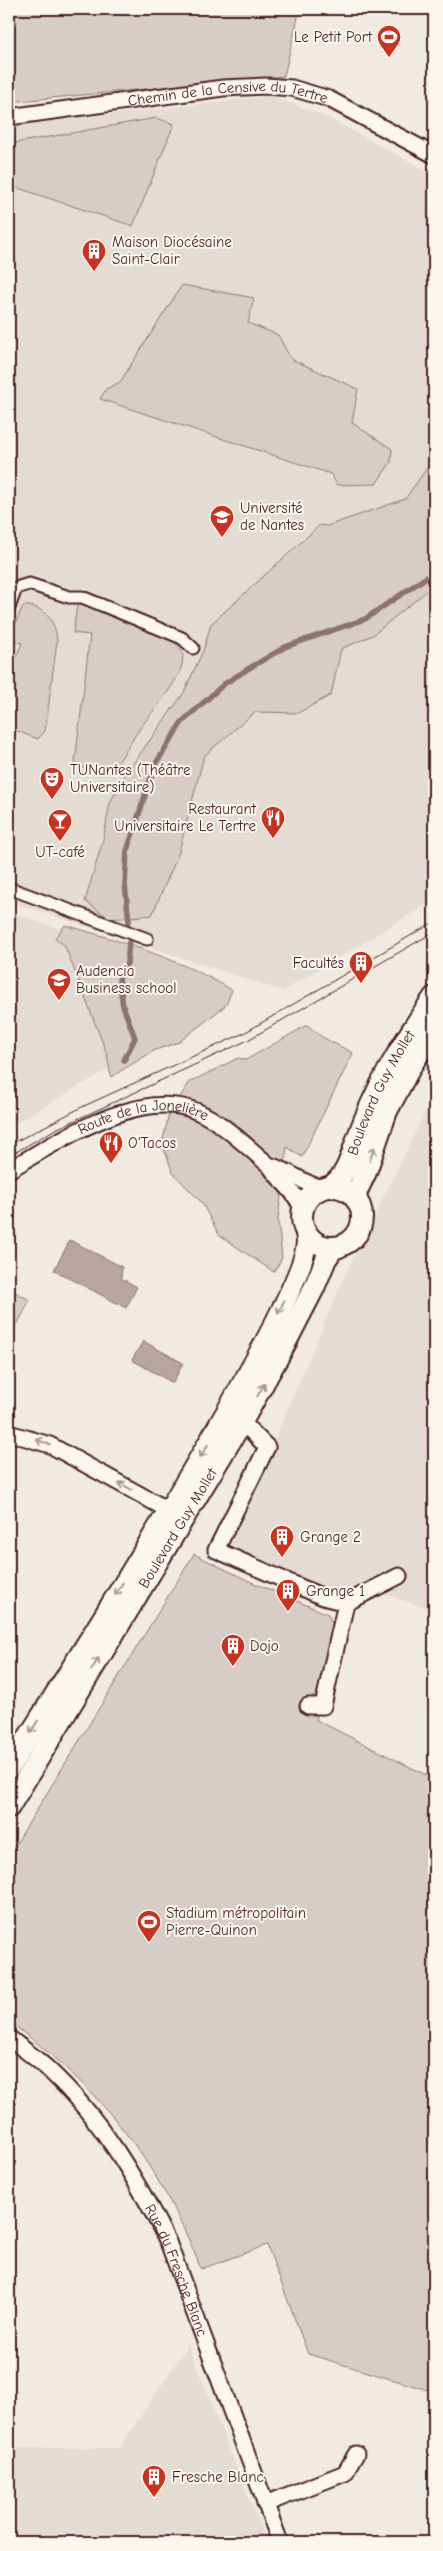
<svg xmlns="http://www.w3.org/2000/svg" width="443" height="2551" font-family="'Comic Neue',sans-serif">
	<style>
		.built { fill: #e4dbd2 }
		.green { fill: #d8ccc6; stroke: #917678 }
		.water { fill: #b8a4a2; stroke: #8c6f72 }
		.lines { fill: none; stroke-linecap: round; stroke-linejoin: round }
		.stream { stroke: #8c6f72; stroke-width: 5.5 }
		.pedestrian-casing { stroke: #4a1f2b; stroke-width: 15 }
		.minor-casing { stroke: #4a1f2b; stroke-width: 19 }
		.secondary-casing { stroke: #4a1f2b; stroke-width: 24 }
		.pedestrian { stroke: #fbf7ec; stroke-width: 11 }
		.minor { stroke: #fbf7ec; stroke-width: 15 }
		.secondary { stroke: #fbf7ec; stroke-width: 20 }
		.tram { stroke: #4a1f2b; stroke-width: 1 }
		.oneway { stroke: #ab9695 }
		.labels { text-anchor: middle; dominant-baseline: central; stroke-width: 4; stroke-linejoin: round; paint-order: stroke }
		.poi-label { font-size: 15px; fill: #4a1f2b; stroke: #fbf7ec; text-anchor: start }
		.street-label { font-size: 15px; fill: #4a1f2b; stroke: #fbf7ec }
	</style>
	<rect width="100%" height="100%" fill="#f0eae0"/>
	<filter id="ink" filterUnits="userSpaceOnUse"><feTurbulence type="fractalNoise" baseFrequency=".02" numOctaves="2"/><feDisplacementMap in="SourceGraphic" scale="10" xChannelSelector="R" yChannelSelector="G"/><feConvolveMatrix kernelMatrix="1 2 1 2 8 2 1 2 1" color-interpolation-filters="sRGB"/></filter>
	<g filter="url(#ink)">
		<path class="built" d="M272,96L327,117L434,175V900L283,991L9,901V126Z
			M9,911L96,942L124,1060L9,1127Z
			M434,1095V1610L381,1593L364,1607L228,1549L346,1273Z
			M188,2345L266,2542H9V2448H120Z"/>
		<path class="green" d="M9,9H300L284,76L9,102Z
			M156,118L174,124L133,226L9,185V144Z
			M182,285L254,298L248,323L278,335L291,359L358,389L352,423L392,449L391,462L376,484L337,485L331,474L100,399L106,389L120,382Z
			M434,458V585L373,635L341,649L331,695L298,713L255,712L204,756L178,855L152,915L110,919L85,901L103,840L110,803L122,779L183,694L203,651L211,624L320,525L327,526L405,499Z
			M82,605C103,611 174,632 182,651C184,658 182,667 179,673C170,692 154,709 141,727C131,741 122,757 112,772C100,778 85,770 75,763L90,635L73,633L77,606Z
			M23,606C44,605 56,621 57,641L45,731L38,739L9,728V667L12,668L22,643L9,638Z
			M65,925C122,941 181,960 232,990L226,1005L179,1042L155,1050L111,1077L107,1054L65,946L55,938Z
			M307,1025L322,1037L353,1053L302,1157L287,1147L278,1219L282,1258L274,1272L219,1235L202,1203L173,1173L162,1144L169,1113L190,1082L238,1058L246,1060Z
			M9,1289L30,1300L17,1325L9,1320Z
			M194,1554L249,1581L328,1614L336,1633L316,1720L434,1779V2392L308,2354L267,2245L201,2269C161,2165 100,2087 9,2022V1855Z"/>
		<path class="water" d="M70,1240L122,1267L121,1278L137,1287L126,1308L54,1270Z
			M143,1341L183,1363L173,1383L132,1360Z"/>
		<g class="lines">
			<path class="stream" d="M129,922L125,884L127,851L155,765L182,722L224,684L251,667L285,647L365,619L434,572
				M124,1060L135,1038L123,1006L119,979L127,963L129,942"/>
			<defs>
				<path id="pedestrian" d="M9,608L16,588L29,584L69,597H82L182,638L193,648
					M9,888L147,939"/>
				<g id="minor">
					<path id="s1" d="M9,117L223,88L266,86L292,88L329,99L434,155"/>
					<path d="M270,1166C289,1169 303,1185 323,1188"/>
					<path id="s2" d="M9,1170C56,1142 140,1087 196,1111C223,1122 247,1147 270,1166C279,1181 296,1191 302,1209"/>
					<path d="M242,1422L267,1447L216,1550L323,1597L346,1603L399,1576"/>
					<path d="M9,1433L50,1445L168,1510"/>
					<path d="M308,1706H323L346,1603"/>
					<path id="s3" d="M9,2038C22,2048 36,2058 48,2069C101,2118 136,2178 168,2242L280,2542"/>
					<path d="M265,2504L345,2473L356,2454"/>
				</g>
				<g id="secondary">
					<circle cx="332" cy="1217" r="30"/>
					<path id="s4" d="M329,1187C346,1178 351,1157 357,1139C375,1088 403,1042 434,997"/>
					<path d="M356,1200L357,1191L366,1172L387,1111L411,1066L434,1030"/>
					<path d="M9,1768C50,1702 321,1281 306,1234"/>
					<path id="s5" d="M9,1807L242,1422L281,1352L314,1288L326,1259L333,1249L339,1247"/>
				</g>
			</defs>
			<use href="#pedestrian" class="pedestrian-casing"/>
			<use href="#minor" class="minor-casing"/>
			<use href="#secondary" class="secondary-casing"/>
			<use href="#pedestrian" class="pedestrian"/>
			<use href="#minor" class="minor"/>
			<use href="#secondary" class="secondary"/>
			<path class="tram" d="M9,1145L84,1106L244,1033L434,922
				M9,1156L54,1130L248,1040L434,932"/>
		</g>
		<defs><path id="oneway-shaft" d="M-6 0H5M1.5-3L5.5 0L1.5 3" fill="none" stroke-width="1.6" stroke-linecap="round" stroke-linejoin="round" transform="scale(1.25)"/></defs>
		<g class="oneway">
			<use href="#oneway-shaft" transform="translate(372 1154) rotate(-72)"/>
			<use href="#oneway-shaft" transform="translate(281 1307) rotate(116)"/>
			<use href="#oneway-shaft" transform="translate(261 1390) rotate(-60)"/>
			<use href="#oneway-shaft" transform="translate(43 1442) rotate(-159)"/>
			<use href="#oneway-shaft" transform="translate(204 1451) rotate(122)"/>
			<use href="#oneway-shaft" transform="translate(125 1486) rotate(-151)"/>
			<use href="#oneway-shaft" transform="translate(119 1589) rotate(121)"/>
			<use href="#oneway-shaft" transform="translate(95 1664) rotate(-59)"/>
			<use href="#oneway-shaft" transform="translate(34 1727) rotate(122)"/>
		</g>
	</g>
	<defs>
		<symbol id="stadium-pin" viewBox="-11 -11 22 30"><path d="M0 17L-7.5 6A9.5 9.5 0 1 1 7.5 6Z" fill="#c8321e" stroke="#fbf7ec"/><path d="M0-5a6.5 5 0 1 0 0 10a6.5 5 0 1 0 0-10ZM-3.5-1.8h7v3.6h-7Z" fill="#fff"/></symbol>
		<symbol id="building-pin" viewBox="-11 -11 22 30"><path d="M0 17L-7.5 6A9.5 9.5 0 1 1 7.5 6Z" fill="#c8321e" stroke="#fbf7ec"/><path d="M-4-6H4V6H1V3H-1V6H-4ZM-2.5-4.3h1.7v1.8h-1.7ZM.8-4.3h1.7v1.8H.8ZM-2.5-1h1.7V.8h-1.7ZM.8-1h1.7V.8H.8Z" fill="#fff"/></symbol>
		<symbol id="university-pin" viewBox="-11 -11 22 30"><path d="M0 17L-7.5 6A9.5 9.5 0 1 1 7.5 6Z" fill="#c8321e" stroke="#fbf7ec"/><path d="M0-5L7-2L0 1L-7-2ZM-4 1L0 2.5L4 1V4Q0 6-4 4Z" fill="#fff"/></symbol>
		<symbol id="theatre-pin" viewBox="-11 -11 22 30"><path d="M0 17L-7.5 6A9.5 9.5 0 1 1 7.5 6Z" fill="#c8321e" stroke="#fbf7ec"/><path d="M-5-5.5Q0-4 5-5.5V0Q5 5 0 6Q-5 5-5 0ZM-3.3-2.5H-1v1.5H-3.3ZM1-2.5H3.3v1.5H1ZM-2.8 1Q0 5.5 2.8 1Z" fill="#fff"/></symbol>
		<symbol id="restaurant-pin" viewBox="-11 -11 22 30"><path d="M0 17L-7.5 6A9.5 9.5 0 1 1 7.5 6Z" fill="#c8321e" stroke="#fbf7ec"/><path d="M-5-6h1v4h1v-4h1v4h1v-4h1v5L-1.5 .5V6h-2V.5L-5-1ZM5-6V6H3V1.5H1.5Q1.5-4 5-6Z" fill="#fff"/></symbol>
		<symbol id="bar-pin" viewBox="-11 -11 22 30"><path d="M0 17L-7.5 6A9.5 9.5 0 1 1 7.5 6Z" fill="#c8321e" stroke="#fbf7ec"/><path d="M-6-5H6L.8 .8V4.5H3.5V6h-7V4.5H-.8V.8Z" fill="#fff"/></symbol>
	</defs>
	<g fill-rule="evenodd">
		<use href="#stadium-pin" x="375" y="23" width="28" height="38"/>
		<use href="#building-pin" x="80" y="237" width="28" height="38"/>
		<use href="#university-pin" x="208" y="503" width="28" height="38"/>
		<use href="#theatre-pin" x="38" y="765" width="28" height="38"/>
		<use href="#restaurant-pin" x="259" y="804" width="28" height="38"/>
		<use href="#bar-pin" x="46" y="807" width="28" height="38"/>
		<use href="#building-pin" x="347" y="949" width="28" height="38"/>
		<use href="#university-pin" x="45" y="966" width="28" height="38"/>
		<use href="#restaurant-pin" x="97" y="1129" width="28" height="38"/>
		<use href="#building-pin" x="268" y="1523" width="28" height="38"/>
		<use href="#building-pin" x="274" y="1577" width="28" height="38"/>
		<use href="#building-pin" x="219" y="1632" width="28" height="38"/>
		<use href="#stadium-pin" x="135" y="1908" width="28" height="38"/>
		<use href="#building-pin" x="140" y="2463" width="28" height="38"/>
	</g>
	<g class="labels">
		<g class="poi-label">
			<text x="372" y="37" text-anchor="end">Le Petit Port</text>
			<text x="112" y="242">Maison Diocésaine<tspan x="112" dy="17">Saint-Clair</tspan></text>
			<text x="240" y="508">Université<tspan x="240" dy="17">de Nantes</tspan></text>
			<text x="70" y="770">TUNantes (Théâtre<tspan x="70" dy="17">Universitaire)</tspan></text>
			<text x="256" y="809" text-anchor="end">Restaurant<tspan x="256" dy="17">Universitaire Le Tertre</tspan></text>
			<text x="60" y="852" text-anchor="middle">UT-café</text>
			<text x="344" y="963" text-anchor="end">Facultés</text>
			<text x="76" y="971">Audencia<tspan x="76" dy="17">Business school</tspan></text>
			<text x="128" y="1143">O'Tacos</text>
			<text x="300" y="1537">Grange 2</text>
			<text x="306" y="1591">Grange 1</text>
			<text x="250" y="1646">Dojo</text>
			<text x="166" y="1913">Stadium métropolitain<tspan x="166" dy="17">Pierre-Quinon</tspan></text>
			<text x="172" y="2477">Fresche Blanc</text>
		</g>
		<g class="street-label">
			<text stroke="none"><textPath href="#s1" startOffset="221">Chemin de la Censive du Tertre</textPath></text>
			<text stroke="none"><textPath href="#s4" startOffset="109">Boulevard Guy Mollet</textPath></text>
			<text stroke="none"><textPath href="#s2" startOffset="148">Route de la Jonelière</textPath></text>
			<text stroke="none"><textPath href="#s5" startOffset="326">Boulevard Guy Mollet</textPath></text>
			<text stroke="none"><textPath href="#s3" startOffset="291">Rue du Fresche Blanc</textPath></text>
		</g>
	</g>
	<rect width="443" height="2551" fill="none" stroke="#fbf7ec" stroke-width="30"/>
	<rect x="15" y="15" width="413" height="2521" fill="none" stroke="#4a1f2b" stroke-width="2" filter="url(#ink)"/>
</svg>
